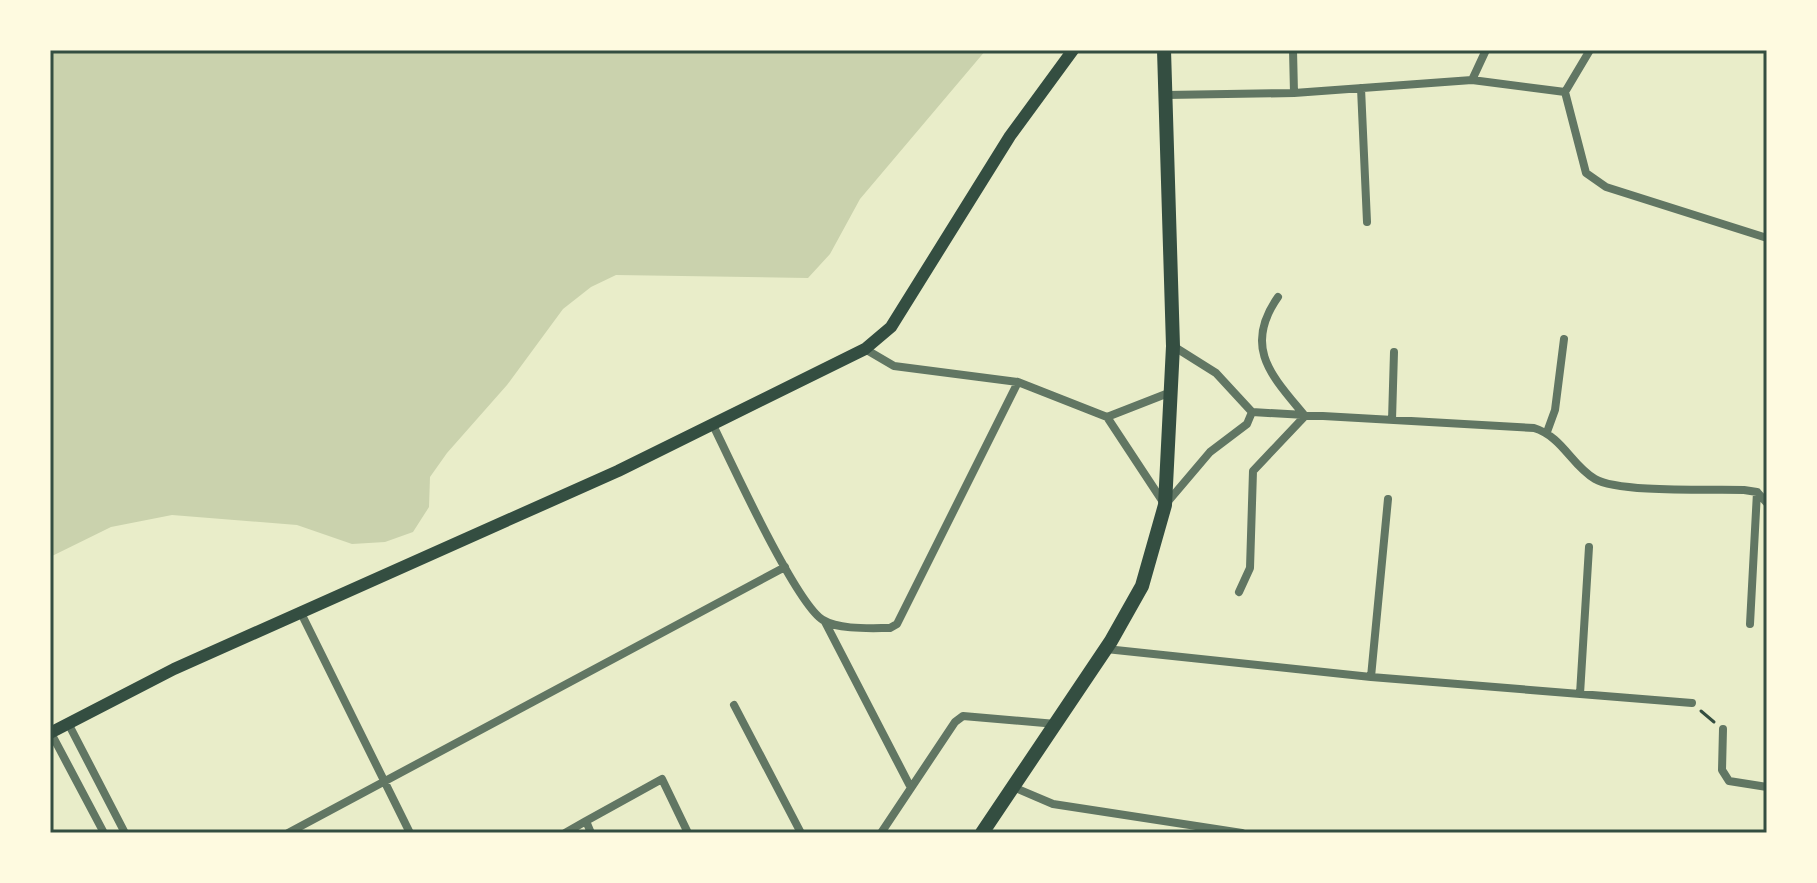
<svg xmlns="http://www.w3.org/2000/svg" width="1817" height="883" font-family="'Archivo Narrow',sans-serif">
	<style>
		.green { fill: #cad2ad }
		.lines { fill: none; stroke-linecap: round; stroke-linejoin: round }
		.path { stroke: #344e41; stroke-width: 3 }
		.minor { stroke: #617663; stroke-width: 8 }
		.secondary { stroke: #344e41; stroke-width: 12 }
		.primary { stroke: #344e41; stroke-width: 14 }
		.neatline { fill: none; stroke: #344e41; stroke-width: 3 }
	</style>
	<rect width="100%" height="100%" fill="#e9edc9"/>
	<path class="green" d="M50,50H986L860,199L830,254L808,278L616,275L591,287L563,309L507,385L447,453L430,477L429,507L413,532L385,542L352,544L297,525L172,515L111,527L50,557Z"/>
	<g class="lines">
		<path class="path" d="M1701,711L1714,722"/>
		<path class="minor" d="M1293,50L1294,93
			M1590,50L1565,92L1586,173L1606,187L1767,238
			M1472,80L1486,50
			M1361,88L1367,222
			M1166,95L1294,93L1472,80L1565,92
			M1173,346L1216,373L1252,412L1534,428C1563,437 1571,465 1595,479C1618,493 1713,489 1744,490L1757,492L1767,503
			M865,349L894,366L1018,382L1107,417L1165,505L1210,452L1247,424L1252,412
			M1107,417L1171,392
			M1392,420L1394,352
			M712,423C730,460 796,604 823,620C839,630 871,628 890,628L897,624L1018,382
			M1547,432L1555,410L1564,339
			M1239,592L1250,568L1253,471L1305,416C1273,377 1242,348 1278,297
			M300,611L410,833
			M825,622L911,788L881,833
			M1750,624L1757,492
			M1106,649L1371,677L1692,703
			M1371,677L1388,499
			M1580,694L1589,547
			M734,705L801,833
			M68,723L125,833
			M1723,729L1722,770L1729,781L1767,787
			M51,733L104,833
			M1013,787L1053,804L1242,833
			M911,788L955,722L963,716L1056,724
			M288,833L785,567
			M565,833L586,821
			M591,833L586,821L662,779L688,833"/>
		<path class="secondary" d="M50,733L174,669L618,471L865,349L891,327L1010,136L1073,50"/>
		<path class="primary" d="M982,833L1111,641L1142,586L1165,505L1173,346L1164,50"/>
	</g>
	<rect width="1817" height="883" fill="none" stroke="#fefae0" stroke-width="104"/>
	<rect x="52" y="52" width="1713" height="779" class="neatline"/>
</svg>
